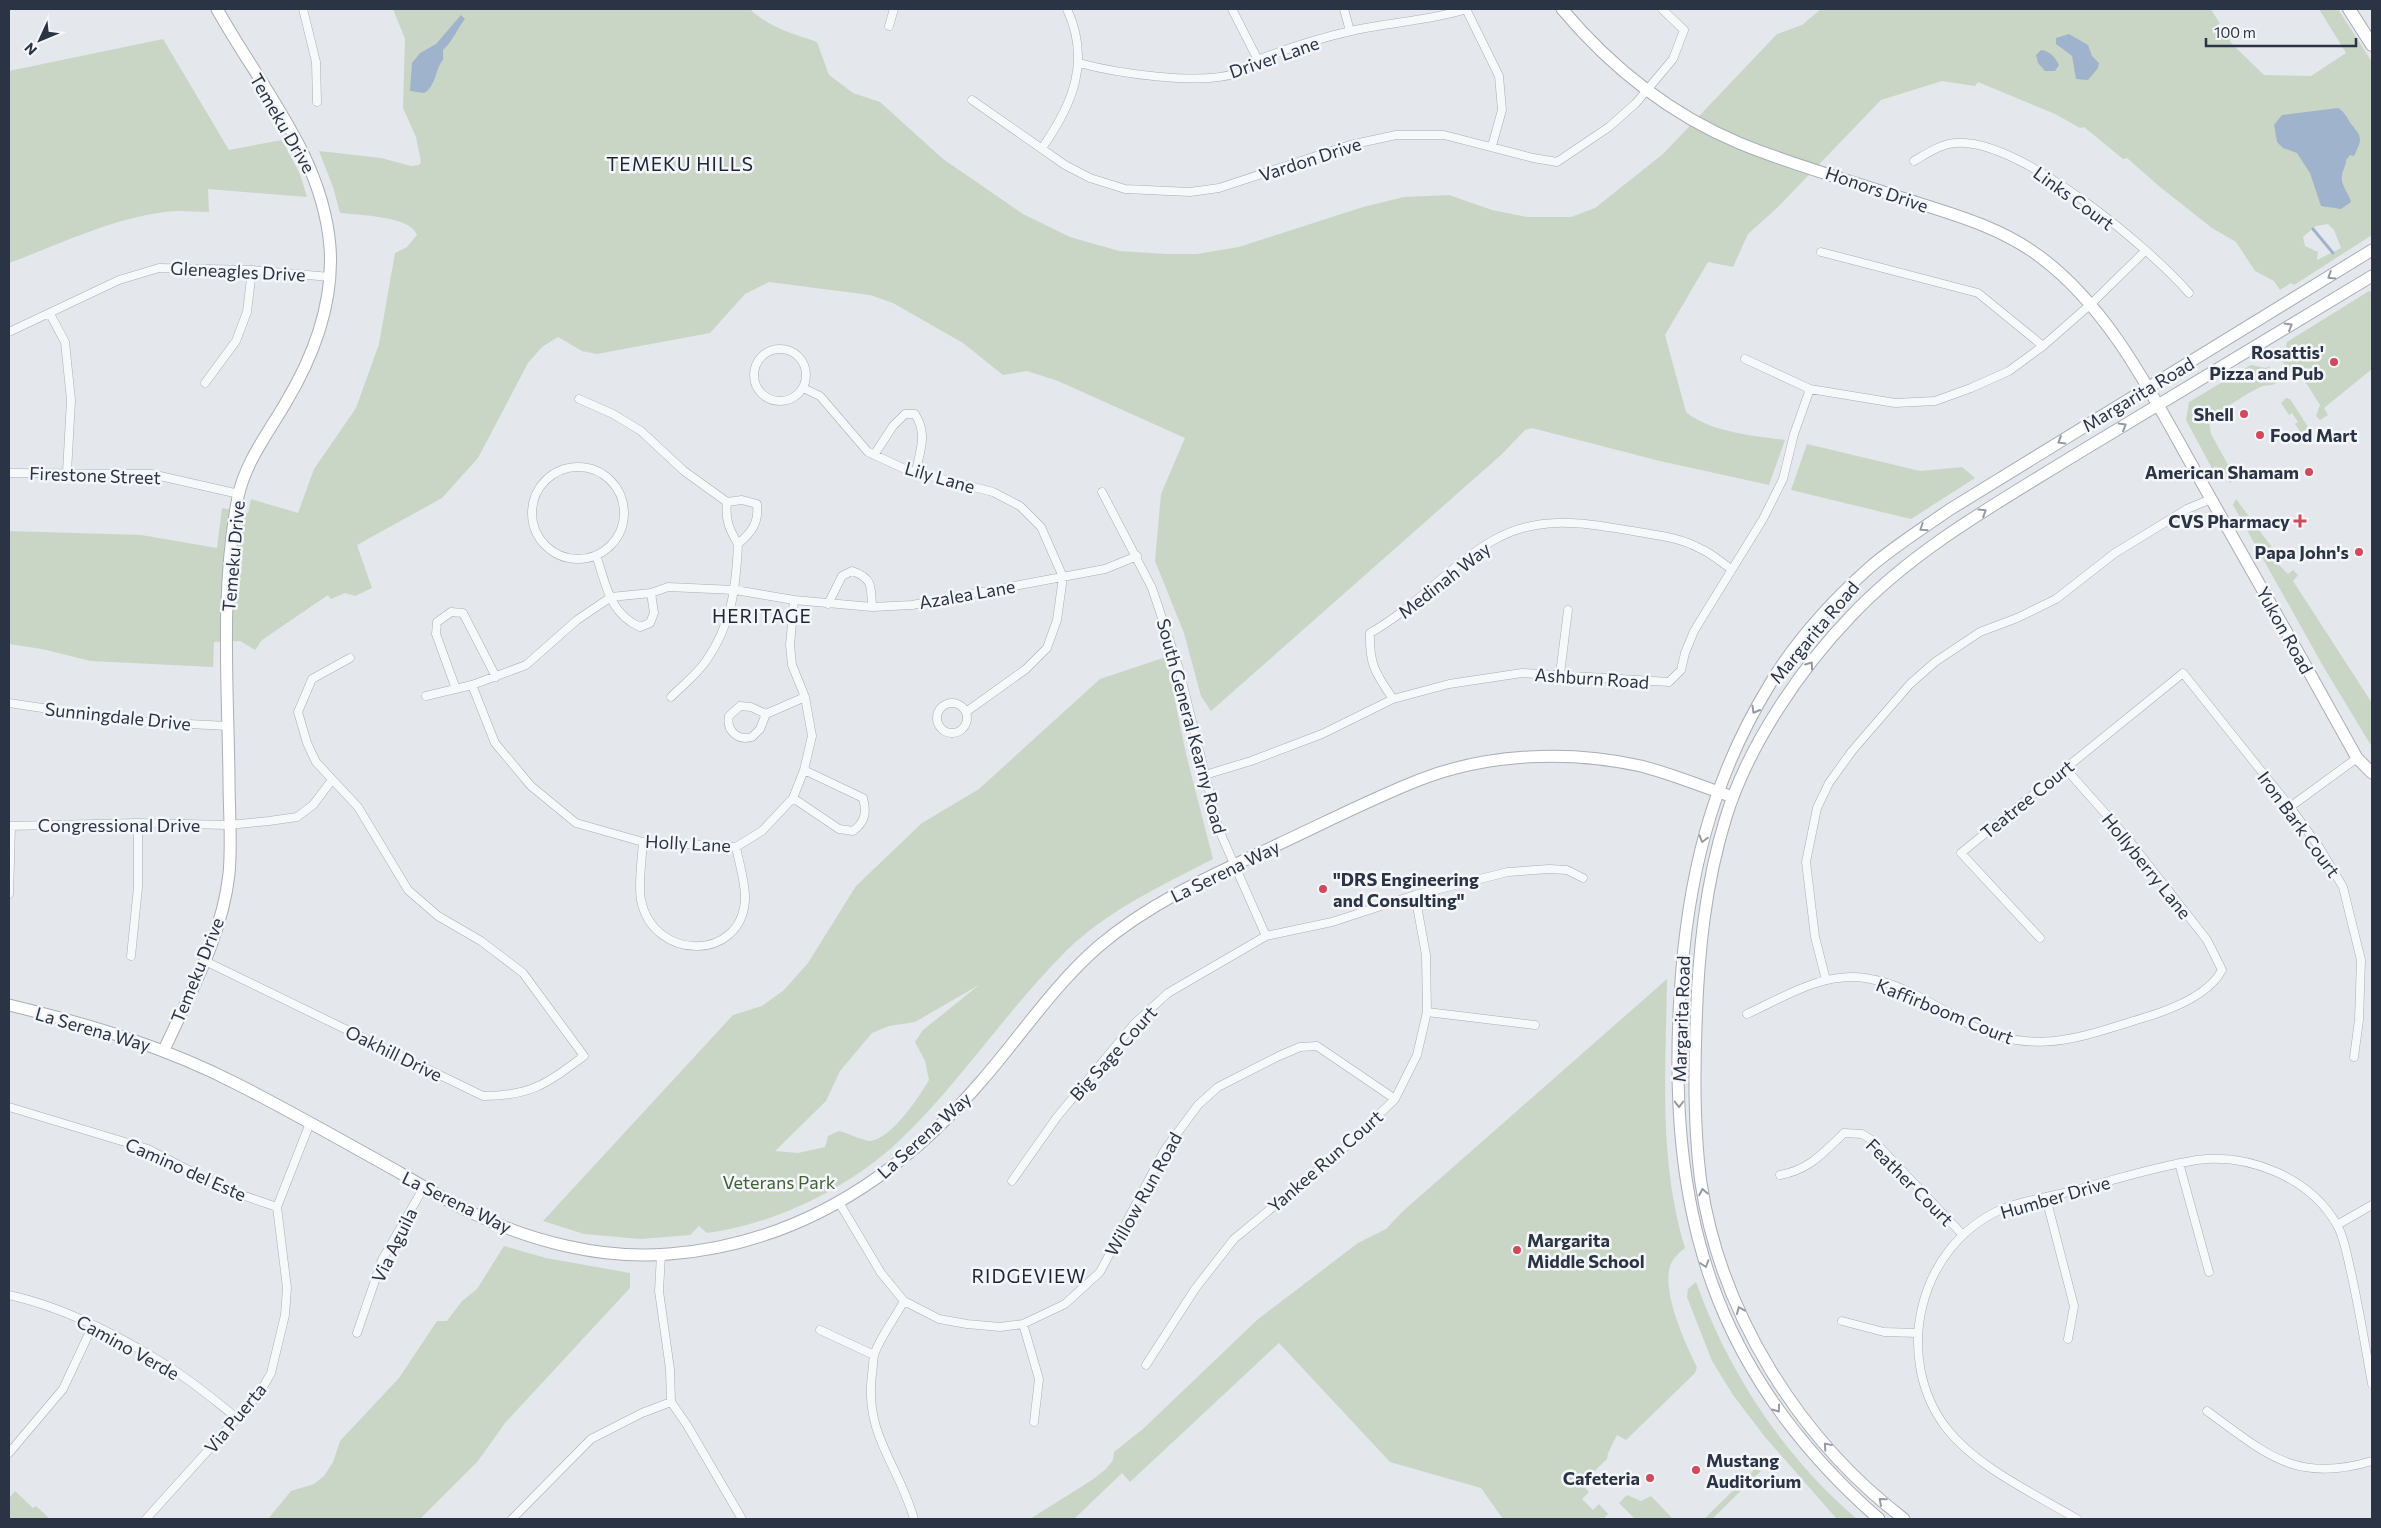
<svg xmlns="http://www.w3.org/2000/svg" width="2381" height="1528" font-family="Commissioner,sans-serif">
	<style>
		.green { fill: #c9d6c5; fill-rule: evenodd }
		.water { fill: #9fb4cc }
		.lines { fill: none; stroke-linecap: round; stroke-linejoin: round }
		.stream { stroke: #9fb4cc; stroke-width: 3 }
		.street-casing { stroke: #a9aeb7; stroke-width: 9 }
		.secondary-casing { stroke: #a9aeb7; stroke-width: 13 }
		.primary-casing { stroke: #a3abb8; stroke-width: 14 }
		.street { stroke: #f7f8fa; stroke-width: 8 }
		.secondary { stroke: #fff; stroke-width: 11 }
		.primary { stroke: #fff; stroke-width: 12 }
		.oneway { stroke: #959aa2 }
		.poi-dot { fill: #d1495b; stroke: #f4f6f9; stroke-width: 2 }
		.labels { text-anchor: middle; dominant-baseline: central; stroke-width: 5; stroke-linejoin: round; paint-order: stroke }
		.street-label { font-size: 18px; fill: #2b3445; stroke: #f4f6f9 }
		.poi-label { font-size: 18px; font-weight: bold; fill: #2b3445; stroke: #f4f6f9; text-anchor: end }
		.park-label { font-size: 18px; fill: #3f6138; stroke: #f4f6f9 }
		.neighbourhood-label { font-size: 19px; letter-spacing: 1px; fill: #1d2536; stroke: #f4f6f9 }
	</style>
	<rect width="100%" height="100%" fill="#e4e7ec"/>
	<path class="green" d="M393,9H750C767,27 794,34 817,42L829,75L853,93L880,102L943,159L1023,214L1070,237L1119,251L1167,254H1197L1239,247L1363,207L1404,197L1449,195L1492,210L1527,217H1571L1595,208L1663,154L1777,34L1802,25L1821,9H2211L2232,44L2264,75L2311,76L2346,53L2319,9H2338L2372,62V235L2294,285L2291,283L2280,290L2274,281L2255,271L2236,242L2212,228L2160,187L2127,158L2123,159L2084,127L2080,128L2055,114L1978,82L1975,86L1942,81L1881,100L1778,207L1748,234L1733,267L1708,262L1665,335L1686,412C1710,432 1754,436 1785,440L1769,485L1660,461L1532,428L1525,430L1501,455L1211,711L1201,696L1184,633L1155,561L1161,494L1185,438L1058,381L1027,371L1003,375L963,343L893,303L870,295L769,282L745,294L710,333L597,354L582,351L558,337L542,347L528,363L478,458L442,498L357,545L372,588L355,596L345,593L331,599L328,595L262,640L255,650L240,641L214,642L213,667L91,661L42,649L9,644V531L141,535L217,548L222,508L248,513L251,499L298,513L314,469L356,408L379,344L395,253L407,247L417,235C411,216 358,215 340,213L333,187L319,151L381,158L411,166L419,165L421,162L416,137L403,108L405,39ZM2328,224L2334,230L2341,248L2317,260L2318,252L2305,246L2303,237L2316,226Z
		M163,39L229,150L282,140L300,174L307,197L208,189L209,212C199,212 188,211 178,211C123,213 61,244 9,263V71Z
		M2369,291L2372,292V369L2324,408L2328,415L2320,420L2316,416L2320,405L2300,373L2295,369L2290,373L2281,359L2284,356L2287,342Z
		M2251,365L2266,368L2269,366L2278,382C2272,386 2270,385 2263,386C2255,388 2213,415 2209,421L2211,434L2236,479L2230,483L2227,478L2216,476L2186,420L2189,402Z
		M2286,398L2290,399L2310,430L2304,437L2295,424L2298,422L2292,413L2289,415L2281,403Z
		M1807,444L1920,471L1962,467L1975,478L1911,519L1791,490Z
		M2236,499L2279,557L2277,563L2288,574L2293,570L2298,575L2293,581L2372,703V747L2323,666L2233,505Z
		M1166,657L1186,754L1213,859C1161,886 1108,910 1066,951C1006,1011 960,1083 899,1141C849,1188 775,1224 707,1233L699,1226L690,1235L641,1239L584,1234L543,1221L733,1015L762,1006L784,990L808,963L856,886L922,823L979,789L1100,679ZM979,985L923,1030L915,1042L925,1061L929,1080C919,1097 890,1141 869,1141C862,1140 847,1133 839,1131L828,1136L825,1147L798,1153L775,1151L826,1101L840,1071L872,1033L889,1026L915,1022Z
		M1667,979C1666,1071 1658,1158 1685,1248C1679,1253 1673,1258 1670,1266C1662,1293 1685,1343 1697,1367L1695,1373L1626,1440L1617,1435L1608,1453L1607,1459L1581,1484L1589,1492L1582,1499L1593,1510L1599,1504L1608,1514L1603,1519H1503L1481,1488L1390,1462L1279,1343L1130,1482L1122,1473L1074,1519H1030L1092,1480L1106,1469L1113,1460L1114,1452L1144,1428L1257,1320L1358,1243L1386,1229L1402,1212Z
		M504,1246L546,1258L630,1273V1288L505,1423L478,1461L420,1519H268L291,1491L314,1484L324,1476L333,1462L340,1441L399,1378L437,1321H447L462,1301L477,1289Z
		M1696,1282C1728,1372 1784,1457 1857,1519L1836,1518L1765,1437L1733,1395L1712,1361L1687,1297L1688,1289Z
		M1755,1469L1761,1471L1712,1519H1704Z
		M15,1491L33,1508L36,1506L50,1519H9V1498Z
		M1627,1495L1641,1501L1651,1496L1673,1519H1635L1619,1503Z"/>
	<path class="water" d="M461,15L465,19C457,29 453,41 443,50V60C435,69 436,87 424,93L410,91L412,63L420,53L436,44Z
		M2069,34L2088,45L2092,56L2099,63L2098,68L2088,80L2076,79L2072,56L2056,44V38Z
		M2041,50C2050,51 2055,57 2059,65L2055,71H2045L2038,63L2036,55Z
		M2338,108C2345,112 2347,118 2351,124C2363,138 2362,139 2354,156L2350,155L2346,160C2346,166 2343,169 2342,175C2340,185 2349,193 2351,202L2341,209L2321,206L2310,173L2297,153L2283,148L2277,142L2274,125L2282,115Z"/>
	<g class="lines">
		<path class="stream" d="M2313,229L2333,253"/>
		<defs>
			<path id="street" d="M303,9L316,62L317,102
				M1232,9L1258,60
				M1344,9L1350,31
				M1466,9L1499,76L1502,110L1492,146
				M889,26L894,9
				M1079,63C1116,73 1200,86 1237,73C1245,70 1252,62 1260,59C1289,48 1320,38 1351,31C1390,22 1428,21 1467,9
				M972,100L1065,165L1090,178L1125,189L1190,192L1219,188L1350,145L1396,135H1444L1533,158L1557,162L1609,127L1636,103L1673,59L1684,30L1662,9
				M1042,148C1073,104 1091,61 1067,9
				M1914,161C1926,154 1941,144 1955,143C2018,137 2149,247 2189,293
				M1821,252L1978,293L2043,346
				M50,314L65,342L71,400L67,472
				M9,332L119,280L159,268L252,270L330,277
				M754 375a26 26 0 1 1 52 0a26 26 0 1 1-52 0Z
				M1745,359L1810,389L1895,403L1935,401L1971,388L2009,371L2043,346L2092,303L2145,251
				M205,383L236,341L247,312L252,270
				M803,388L820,396L868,452L907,470L993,492L1020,506L1041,527L1063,577L1057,620L1047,648L1026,669L966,712
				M579,399L613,414L641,431L684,471L727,502
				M874,455L893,426L905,414H915C928,435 920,449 916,472
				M532 513a46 46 0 1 1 92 0a46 46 0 1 1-92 0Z
				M9,473L151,474L239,494
				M1102,492L1152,588L1179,669L1219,830L1266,936
				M596,555C606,584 609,613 640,627L650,623L654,613L651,593
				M794,600L872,607L912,605L1105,569L1137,556
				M828,604L842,576L852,571C873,578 871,587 872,607
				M1560,674L1568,610
				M456,689L436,634L437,622L451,612L463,613L496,677
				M426,696L472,685L526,665L577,620L611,597L651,593L668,587L735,590L794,600L790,645L792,665L805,697L812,736L804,770L793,798L762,831L736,847L643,842L576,823L531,786L495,743L472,685
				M671,697C683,685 697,674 706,661C732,624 736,587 738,544C752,532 759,523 757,504L742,500L727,502C725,519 729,529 738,544
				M1393,699C1376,674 1369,665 1370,633C1415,608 1448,567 1492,541C1538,514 1583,523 1633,531C1655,535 1679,537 1699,548C1711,553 1721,562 1731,569
				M937 718a15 15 0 1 1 30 0a15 15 0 1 1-30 0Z
				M9,703L129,721L228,726
				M740,706L751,707L766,714L760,729L752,737C738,741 726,731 729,716Z
				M766,714L805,697
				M1205,775L1251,761L1322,734L1393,699L1449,684L1522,673L1669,682L1681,670L1685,653L1694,631L1763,519L1783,479L1794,434L1810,389
				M793,798L839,829L853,831C865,822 867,813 863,798L804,770
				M2290,807L2357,758
				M9,826L138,823L229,825L269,821L297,817L313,805L332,780
				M643,842C642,858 638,884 641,900C653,961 741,962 745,900C746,884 739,863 736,847
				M9,894L11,826
				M2040,938L1961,853L2183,673L2290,807L2319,847L2343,887L2361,960L2359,1020L2354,1057
				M131,956L138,887V823
				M205,961L483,1096C531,1096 546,1084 584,1056L523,973L481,941L438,916L408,890L358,807L316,762L307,743L298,712L312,679L350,658
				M1826,980L1815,937L1806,862L1817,808L1829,783L1852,751L1910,684L1935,662L1980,632L2017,618L2056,599L2115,553L2187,509L2211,499
				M1427,1012L1535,1025
				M1747,1014C1784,997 1822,972 1865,978C1900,983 1931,1003 1961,1020C2029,1058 2075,1039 2143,1018C2170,1010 2209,995 2222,970L2207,940L2128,839L2065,768
				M9,1107L148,1149L227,1190L277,1207
				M2179,1163L2209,1272
				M1780,1175C1809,1170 1823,1153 1844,1133L1862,1134L1875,1142L1963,1235
				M1012,1181L1057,1117L1134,1024L1168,993L1266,936L1332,922L1415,895L1508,872L1549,869L1567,870L1583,878
				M2046,1198L2074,1306L2068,1339
				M840,1204L881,1273L904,1301L939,1319L967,1324L1000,1327L1023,1324L1065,1304L1100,1272L1164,1151L1198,1105L1218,1087L1279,1056L1300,1047L1317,1046L1395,1099
				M2337,1225L2372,1205
				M661,1255L659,1291L670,1369L671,1402L687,1425L742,1519
				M9,1295C64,1307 118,1335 166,1365C191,1380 214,1400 237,1418
				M904,1301C895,1318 880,1337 874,1355C873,1361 873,1368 872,1374C864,1435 899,1465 914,1519
				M1842,1321L1884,1332L1918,1333
				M1023,1324L1039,1379L1034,1422
				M820,1330L874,1355
				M357,1333L382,1260L424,1187
				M1146,1365L1195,1289L1234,1239L1341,1151L1395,1099L1417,1055L1427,1012L1426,955L1415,895
				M2207,1411C2266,1454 2296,1484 2372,1461
				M9,1453L63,1389L93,1325
				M146,1519L259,1394L271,1373L285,1315L287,1288L277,1207L310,1123
				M512,1519L591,1439L642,1413L671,1402
				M2077,1519C2035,1494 1978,1468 1947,1429C1892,1358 1918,1246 2002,1209C2022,1201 2047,1197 2068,1192C2111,1181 2153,1167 2197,1160C2248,1153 2310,1177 2337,1225C2344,1237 2347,1255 2350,1268C2359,1307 2365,1345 2372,1384"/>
			<path id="secondary" d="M1562,9C1610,66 1670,114 1739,143C1792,165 1848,180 1902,198C1949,213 1999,226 2039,256C2113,310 2157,405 2202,483C2254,574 2306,666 2357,758L2372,773
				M9,1005C88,1024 166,1047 239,1085C294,1113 348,1144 402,1174C424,1187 447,1201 470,1212C530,1241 602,1260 669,1254C799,1244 901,1176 984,1078C1022,1034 1055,984 1099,946C1152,901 1215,874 1277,845C1324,823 1371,799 1419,780C1488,753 1569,750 1641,766C1672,774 1703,787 1733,797
				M164,1050C190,993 222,937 229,874C232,843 229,811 229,780C228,687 220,590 238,497C245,463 268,433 285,404C314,356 334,303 330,247C323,156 259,85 217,9
				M1879,1519C1712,1373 1667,1211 1680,995C1687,881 1710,782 1770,684C1795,642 1832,601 1869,568C1893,547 1922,529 1949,510L2372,250
				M1904,1519C1799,1439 1721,1314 1701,1183C1694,1131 1694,1079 1696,1027C1698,955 1705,885 1726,817C1748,746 1800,669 1851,616C1913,550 1994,505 2070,458C2171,397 2272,337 2372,276"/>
			<path id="primary" d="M2349,9L2372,45"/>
		</defs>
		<use href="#street" class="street-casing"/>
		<use href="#secondary" class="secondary-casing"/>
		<use href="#primary" class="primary-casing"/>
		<use href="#street" class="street"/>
		<use href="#secondary" class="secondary"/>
		<use href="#primary" class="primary"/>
	</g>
	<defs><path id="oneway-chevron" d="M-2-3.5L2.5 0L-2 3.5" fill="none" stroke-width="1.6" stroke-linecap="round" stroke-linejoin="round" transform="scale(1.25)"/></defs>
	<g class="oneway">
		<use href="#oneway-chevron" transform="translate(2331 276) rotate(148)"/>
		<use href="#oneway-chevron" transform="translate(2289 326) rotate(-31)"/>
		<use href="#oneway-chevron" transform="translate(2123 426) rotate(-31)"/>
		<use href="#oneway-chevron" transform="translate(2061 441) rotate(149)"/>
		<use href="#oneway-chevron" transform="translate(1983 512) rotate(-32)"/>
		<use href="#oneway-chevron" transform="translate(1923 528) rotate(146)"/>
		<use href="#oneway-chevron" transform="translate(1810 665) rotate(-54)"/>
		<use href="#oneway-chevron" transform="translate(1755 710) rotate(120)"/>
		<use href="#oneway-chevron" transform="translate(1703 839) rotate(106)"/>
		<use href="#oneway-chevron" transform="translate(1679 1104) rotate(90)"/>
		<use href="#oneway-chevron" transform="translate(1703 1192) rotate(-101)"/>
		<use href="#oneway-chevron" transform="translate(1705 1264) rotate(72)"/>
		<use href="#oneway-chevron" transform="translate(1740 1310) rotate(-113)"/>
		<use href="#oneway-chevron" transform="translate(1777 1409) rotate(54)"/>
		<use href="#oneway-chevron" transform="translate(1827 1446) rotate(-130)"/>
		<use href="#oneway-chevron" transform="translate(1882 1501) rotate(-139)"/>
	</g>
	<g class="poi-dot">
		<circle cx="2334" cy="362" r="5"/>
		<circle cx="2244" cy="414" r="5"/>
		<circle cx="2260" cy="435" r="5"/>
		<circle cx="2309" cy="472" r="5"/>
		<path d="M2297.5 513.5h5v5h5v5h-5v5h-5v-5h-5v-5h5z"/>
		<circle cx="2359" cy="552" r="5"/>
		<circle cx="1323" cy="889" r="5"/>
		<circle cx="1517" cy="1250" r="5"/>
		<circle cx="1696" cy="1470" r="5"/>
		<circle cx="1650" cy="1478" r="5"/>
	</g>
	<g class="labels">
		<g class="street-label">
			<text transform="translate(1274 57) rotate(-19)">Driver Lane</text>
			<text transform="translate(283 123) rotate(60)">Temeku Drive</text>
			<text transform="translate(1310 159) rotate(-18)">Vardon Drive</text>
			<text transform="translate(1877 189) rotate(19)">Honors Drive</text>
			<text transform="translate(2074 198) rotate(36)">Links Court</text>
			<text transform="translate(238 271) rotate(3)">Gleneagles Drive</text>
			<text transform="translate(2138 394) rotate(-31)">Margarita Road</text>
			<text transform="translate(95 475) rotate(2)">Firestone Street</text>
			<text transform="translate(940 477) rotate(16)">Lily Lane</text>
			<text transform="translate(233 556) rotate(-85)">Temeku Drive</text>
			<text transform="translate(1444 580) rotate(-38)">Medinah Way</text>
			<text transform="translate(967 594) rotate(-10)">Azalea Lane</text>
			<text transform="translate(2285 630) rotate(61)">Yukon Road</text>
			<text transform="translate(1814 632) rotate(-50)">Margarita Road</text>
			<text transform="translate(1592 678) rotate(4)">Ashburn Road</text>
			<text transform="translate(118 716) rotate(6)">Sunningdale Drive</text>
			<text transform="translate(1192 726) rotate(75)">South General Kearny Road</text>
			<text transform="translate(2027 799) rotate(-39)">Teatree Court</text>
			<text transform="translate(2299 824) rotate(54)">Iron Bark Court</text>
			<text x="119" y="825">Congressional Drive</text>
			<text transform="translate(688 843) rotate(3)">Holly Lane</text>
			<text transform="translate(2147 866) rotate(51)">Hollyberry Lane</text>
			<text transform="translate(1225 871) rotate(-26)">La Serena Way</text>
			<text transform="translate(197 970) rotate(-68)">Temeku Drive</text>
			<text transform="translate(1945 1011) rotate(22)">Kaffirboom Court</text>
			<text transform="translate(1681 1019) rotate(-88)">Margarita Road</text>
			<text transform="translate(93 1029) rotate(16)">La Serena Way</text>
			<text transform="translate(394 1053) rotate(26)">Oakhill Drive</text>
			<text transform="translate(1113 1053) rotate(-48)">Big Sage Court</text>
			<text transform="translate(924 1135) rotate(-42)">La Serena Way</text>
			<text transform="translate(1325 1161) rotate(-41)">Yankee Run Court</text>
			<text transform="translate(186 1169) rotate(24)">Camino del Este</text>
			<text transform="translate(1910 1182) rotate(45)">Feather Court</text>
			<text transform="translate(1143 1194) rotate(-61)">Willow Run Road</text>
			<text transform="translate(2055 1197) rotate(-16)">Humber Drive</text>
			<text transform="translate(457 1202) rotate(26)">La Serena Way</text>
			<text transform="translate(394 1245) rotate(-64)">Via Aguila</text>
			<text transform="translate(128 1347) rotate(29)">Camino Verde</text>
			<text transform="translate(235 1418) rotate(-50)">Via Puerta</text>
		</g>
		<g class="poi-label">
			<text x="2324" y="352">Rosattis'<tspan x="2324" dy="21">Pizza and Pub</tspan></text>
			<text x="2234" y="414">Shell</text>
			<text x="2270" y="435" text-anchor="start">Food Mart</text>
			<text x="2299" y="472">American Shamam</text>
			<text x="2290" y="521">CVS Pharmacy</text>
			<text x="2349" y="552">Papa John's</text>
			<text x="1333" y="879" text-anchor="start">"DRS Engineering<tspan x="1333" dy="21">and Consulting"</tspan></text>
			<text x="1527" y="1240" text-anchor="start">Margarita<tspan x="1527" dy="21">Middle School</tspan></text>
			<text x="1706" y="1460" text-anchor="start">Mustang<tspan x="1706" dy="21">Auditorium</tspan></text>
			<text x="1640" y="1478">Cafeteria</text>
		</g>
		<g class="park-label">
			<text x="779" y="1182">Veterans Park</text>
		</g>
		<g class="neighbourhood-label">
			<text x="680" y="163">TEMEKU HILLS</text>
			<text x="762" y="615">HERITAGE</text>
			<text x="1029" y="1275">RIDGEVIEW</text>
		</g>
	</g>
	<rect width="2381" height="1528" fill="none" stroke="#2b3445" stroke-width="20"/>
	<g transform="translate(40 40) rotate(226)" stroke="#f4f6f9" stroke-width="4" paint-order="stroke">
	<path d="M0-4L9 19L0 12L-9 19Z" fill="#2b3445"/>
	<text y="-8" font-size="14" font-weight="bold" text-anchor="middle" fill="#2b3445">N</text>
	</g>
	<path d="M2206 38v8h150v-8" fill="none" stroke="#2b3445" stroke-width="2.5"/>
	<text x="2214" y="38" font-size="15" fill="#2b3445" stroke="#f4f6f9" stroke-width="4" paint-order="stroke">100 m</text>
</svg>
